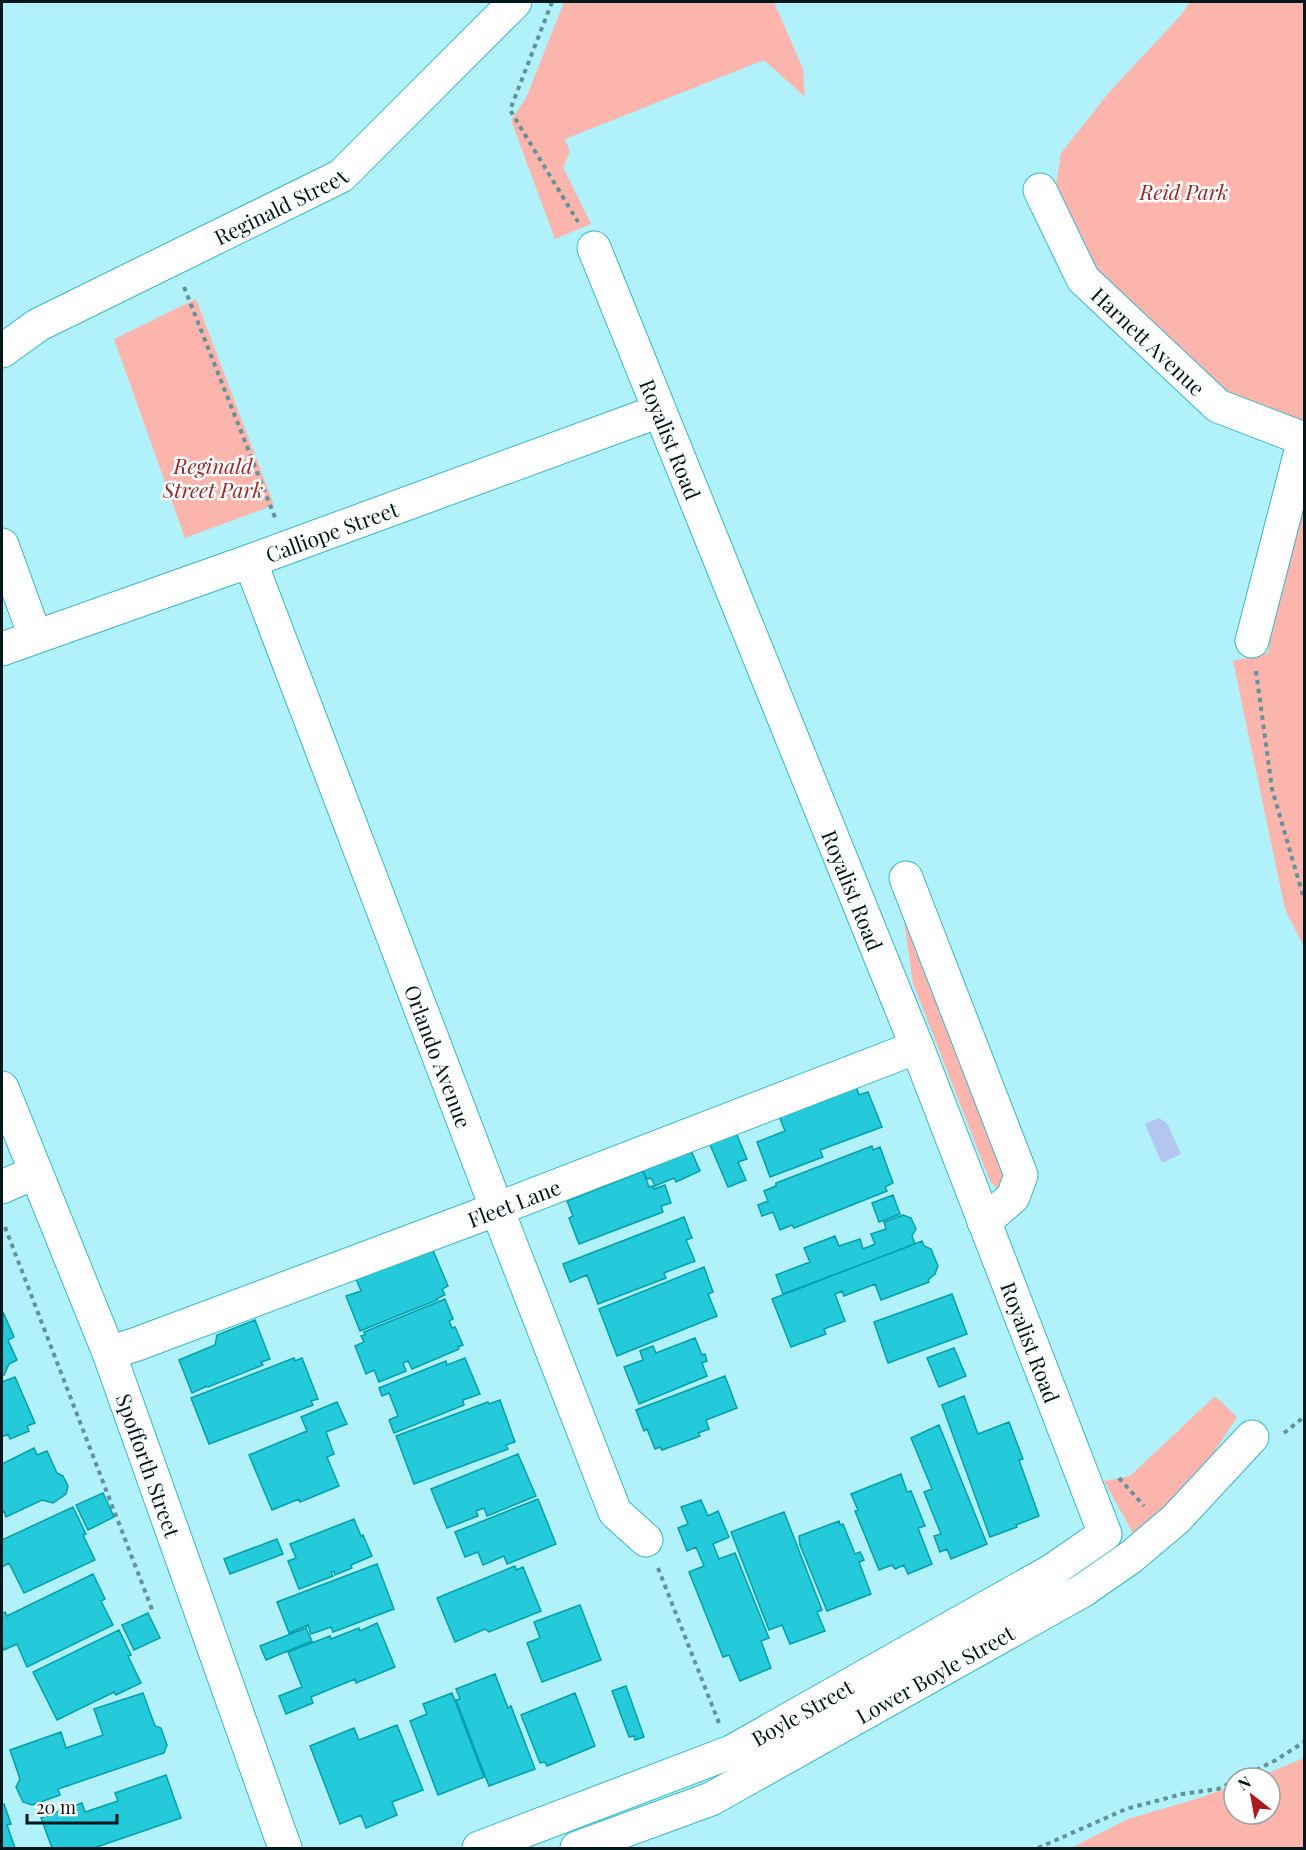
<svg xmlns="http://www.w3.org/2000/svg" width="1306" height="1850" font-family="'Playfair Display',serif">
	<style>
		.green { fill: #fcb5ad }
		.water { fill: #b3c6f0 }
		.building { fill: #24cada; stroke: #02a0ae; stroke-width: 1.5 }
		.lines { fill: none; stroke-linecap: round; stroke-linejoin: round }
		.minor-casing { stroke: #36b8c6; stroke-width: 35 }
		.path { stroke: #639299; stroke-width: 4; stroke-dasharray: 4.5 4.5; stroke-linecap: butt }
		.minor { stroke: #fff; stroke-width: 33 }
		.labels { text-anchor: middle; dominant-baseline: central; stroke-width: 5; stroke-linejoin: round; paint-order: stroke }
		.park-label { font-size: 21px; font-style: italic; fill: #992826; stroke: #fff }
		.street-label { font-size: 21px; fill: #00171b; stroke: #fff }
	</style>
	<rect width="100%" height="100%" fill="#b0f1fa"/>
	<path class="green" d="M564,2H774L803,69L805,97L764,60L565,139L570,152L563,167L591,224L555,239L511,120L526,98Z
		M1190,2H1304V426L1225,390L1098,277L1052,210L1061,153L1111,90L1182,14Z
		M196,299L274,505L185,538L114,339Z
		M1304,497V947L1285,909L1233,661L1268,653L1279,572Z
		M899,888L1010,1171L998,1190L990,1181L913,983Z
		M1215,1396L1237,1417L1204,1468L1154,1532L1090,1569L1133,1533L1104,1481L1130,1476Z
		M1304,1758V1848H1071L1128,1819L1196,1799L1234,1786V1814H1270V1778H1256Z"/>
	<path class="water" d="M1159,1118L1167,1123L1181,1154L1162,1163L1145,1124Z"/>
	<path class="building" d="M856,1086L859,1095L868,1092L882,1127L820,1150L823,1157L770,1177L757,1142L785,1131L779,1116Z
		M734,1128L747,1159L738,1162L746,1180L728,1187L708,1140Z
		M689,1146L700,1171L676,1182L674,1178L655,1186L651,1178L647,1179L641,1166Z
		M872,1146L873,1150L880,1147L893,1183L885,1187L887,1191L794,1228L792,1225L780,1230L773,1212L762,1216L758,1205L768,1201L764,1191L776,1186V1183Z
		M643,1171L649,1187L653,1186L654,1189L665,1185L671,1203L661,1206L663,1212L579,1244L569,1218L573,1216L567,1201Z
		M893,1195L900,1214L879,1222L872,1203Z
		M903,1215L911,1218L916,1229L912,1236L915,1244L783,1294L776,1275L810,1262L804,1248L835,1236L839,1246L860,1239L863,1249L875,1244L871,1234L886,1229L884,1222Z
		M684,1217L692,1238L686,1240L695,1261L664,1273L666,1278L598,1304L587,1275L570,1282L563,1264Z
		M922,1241L924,1246L931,1249L938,1266L935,1274L928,1280L929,1282L881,1300L875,1284L844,1296L842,1291L835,1294L845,1321L824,1329L826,1334L791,1347L772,1299Z
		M432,1248L448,1286L442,1289L445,1295L436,1299L437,1300L360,1331L346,1296L361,1291L356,1279Z
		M704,1267L713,1292L708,1294L717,1316L617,1356L599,1309Z
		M952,1294L967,1334L888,1363L874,1322Z
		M445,1299L453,1319L449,1321L452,1328L455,1327L463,1345L458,1347L459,1349L412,1369L408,1361L403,1363L406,1371L379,1382L374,1370L366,1374L355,1346L364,1342L361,1336L365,1335L364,1332Z
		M3,1312L14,1337L8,1340L17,1360L9,1364L4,1375L2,1374Z
		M255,1320L270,1359L261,1362L263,1365L208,1387L205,1386V1387L192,1393L179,1360L215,1345L217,1335Z
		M695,1338L702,1355L705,1354L707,1361L702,1363L707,1376L639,1404L624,1367L643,1360L640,1351L653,1346L656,1353Z
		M954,1348L966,1376L939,1387L927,1358Z
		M294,1358L295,1361L302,1358L318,1399L311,1401L313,1405L209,1444L191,1398Z
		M465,1358L480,1394L463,1400L464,1405L394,1433L389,1420L398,1416L389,1393L382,1396L379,1388L446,1361L447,1365Z
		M725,1376L737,1408L706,1420L709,1429L698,1433L700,1436L662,1450L660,1447L655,1449L647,1429L644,1431L636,1410Z
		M15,1377L35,1423L27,1426L29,1431L10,1439L8,1434L2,1437V1382Z
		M964,1396L978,1434L1009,1422L1023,1459L1019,1460L1039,1516L1016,1525L1017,1527L990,1537L942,1405Z
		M500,1400L515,1442L506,1445L508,1449L414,1484L396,1436L488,1402L489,1404Z
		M337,1402L347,1424L326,1432L334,1454L327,1457L339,1486L300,1502L299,1499L272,1510L249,1455L307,1431L301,1417Z
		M939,1425L987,1544L951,1559L947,1549L940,1552L934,1536L941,1534L924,1492L932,1489L911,1438Z
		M34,1448L37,1455L47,1451L57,1473L63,1476L68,1486L66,1494L53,1503L42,1500L6,1517L4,1511L2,1512V1464Z
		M518,1454L536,1496L487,1516L484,1508L476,1511L478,1516L447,1528L431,1489Z
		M901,1474L907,1492L911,1491L925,1526L918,1528L932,1564L908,1574L904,1565L895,1569L892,1565L879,1570L855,1511L858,1510L851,1494Z
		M103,1493L114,1517L88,1530L76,1505Z
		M538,1499L556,1544L507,1564L504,1556L483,1565L478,1552L465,1557L455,1532Z
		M701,1500L708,1516L718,1511L729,1537L713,1544L719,1559L735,1553L769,1638L761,1641L771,1668L740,1681L729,1655L723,1657L689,1572L704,1566L696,1547L687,1551L678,1528L688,1524L681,1507Z
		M73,1507L86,1534L83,1535L95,1560L24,1593L9,1563L2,1567V1540Z
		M784,1512L822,1610L817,1612L825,1631L790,1644L782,1625L769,1630L731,1532Z
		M354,1519L361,1536L363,1535L372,1556L351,1565L352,1568L335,1575L334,1571L331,1572L333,1576L299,1589L288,1561L296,1558L290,1544Z
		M839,1521L840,1525L843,1524L855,1554L860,1552L864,1560L859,1562L871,1594L827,1611L800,1545L799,1536Z
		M277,1539L283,1554L230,1574L224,1559Z
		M377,1564L394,1609L333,1632L331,1627L311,1634L308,1625L289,1633L277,1602Z
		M515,1566L516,1570L523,1567L541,1611L489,1632L485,1629L455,1642L437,1598Z
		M93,1574L105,1599L101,1601L113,1625L27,1667L17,1644L4,1650L2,1645V1614L5,1612L7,1616Z
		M580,1605L601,1660L542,1682L527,1643L540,1638L534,1622Z
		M148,1613L160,1638L134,1650L122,1625Z
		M377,1623L395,1667L356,1683L355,1679L311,1697L313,1703L286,1714L279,1696L302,1687L288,1652L330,1636L331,1639L359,1628L360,1631Z
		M306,1628L312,1641L266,1660L260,1646Z
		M119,1630L131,1655L128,1656L141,1683L116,1695L114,1692L57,1720L33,1672Z
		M495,1674L508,1708L511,1706L535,1769L489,1786L456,1700L460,1699L456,1689Z
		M626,1686L644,1737L635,1740L634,1736L629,1737L612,1691Z
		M143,1693L155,1726L161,1728L167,1745L164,1753L58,1789L60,1795L32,1805L23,1802L16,1787L20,1779L10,1750L61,1732L66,1748L103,1735L94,1709Z
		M452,1693L484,1777L438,1795L410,1721L427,1714L423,1704Z
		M575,1693L595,1746L547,1766L545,1762L540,1763L521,1715Z
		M397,1725L423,1790L392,1802L397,1815L366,1828L361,1815L340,1824L310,1746L354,1728L359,1740Z
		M166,1775L181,1818L94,1848H52L41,1818L82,1803L85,1812L118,1801L115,1793Z
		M4,1804L11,1824L7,1825L15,1848H2V1805Z"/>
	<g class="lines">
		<defs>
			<g id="minor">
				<path id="s1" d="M1040,190L1083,279L1218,406L1304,439"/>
				<path id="s2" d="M2,351L38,325L341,176L515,2"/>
				<path d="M2,545L35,636"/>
				<path id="s3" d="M250,561L497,1209L615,1512L646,1540"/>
				<path d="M1252,641L1304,439"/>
				<path id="s4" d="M2,649L250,561L659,411"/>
				<path d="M906,878L1021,1175L1013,1197L984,1222"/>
				<path id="s5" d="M2,1088L109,1353L285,1848"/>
				<path d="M2,1187L36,1172"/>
				<path id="s6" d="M109,1353L137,1344L497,1209L917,1047"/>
				<path id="s7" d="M479,1848L731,1752L1053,1570L1105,1534L917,1047L594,248"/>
				<path id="s8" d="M577,1848L711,1799L1082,1591L1131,1557L1176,1519L1252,1437"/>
			</g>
		</defs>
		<use href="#minor" class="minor-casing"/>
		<path class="path" d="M552,2L510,110L578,222
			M184,287L276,520
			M1256,671L1272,789L1304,899
			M5,1227L153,1612
			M1284,1433L1304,1417
			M1119,1478L1144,1506
			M658,1568L719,1723
			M1240,1778L1276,1760L1304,1742
			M1038,1848L1126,1809L1182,1794L1218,1789L1234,1781"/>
		<use href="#minor" class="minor"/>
	</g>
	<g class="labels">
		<g class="park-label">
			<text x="1184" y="191">Reid Park</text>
			<text x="213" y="465">Reginald<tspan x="213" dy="24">Street Park</tspan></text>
		</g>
		<g class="street-label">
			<text stroke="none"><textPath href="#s2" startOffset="314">Reginald Street</textPath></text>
			<text stroke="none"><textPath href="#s1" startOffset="189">Harnett Avenue</textPath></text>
			<text transform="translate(671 439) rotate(68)">Royalist Road</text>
			<text stroke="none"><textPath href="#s4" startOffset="350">Calliope Street</textPath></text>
			<text transform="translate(853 890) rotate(68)">Royalist Road</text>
			<text stroke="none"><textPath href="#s3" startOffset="530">Orlando Avenue</textPath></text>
			<text stroke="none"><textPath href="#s6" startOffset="432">Fleet Lane</textPath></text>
			<text transform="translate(1031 1342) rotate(69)">Royalist Road</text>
			<text stroke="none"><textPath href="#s5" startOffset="405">Spofforth Street</textPath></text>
			<text stroke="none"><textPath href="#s8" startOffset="399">Lower Boyle Street</textPath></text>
			<text stroke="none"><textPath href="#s7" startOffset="351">Boyle Street</textPath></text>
		</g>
	</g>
	<rect width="1306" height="1850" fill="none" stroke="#00171b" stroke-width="6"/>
	<g transform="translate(1252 1796) rotate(329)"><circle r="28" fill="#ffffff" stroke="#99a2a4" stroke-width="1.5"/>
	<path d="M0-4.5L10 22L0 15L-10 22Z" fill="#ac191f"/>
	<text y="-9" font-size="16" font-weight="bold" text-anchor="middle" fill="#00171b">N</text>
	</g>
	<path d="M27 1814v9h90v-9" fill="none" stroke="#00171b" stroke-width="3"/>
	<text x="36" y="1814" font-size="18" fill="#00171b" stroke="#ffffff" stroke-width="4.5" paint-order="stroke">20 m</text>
</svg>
